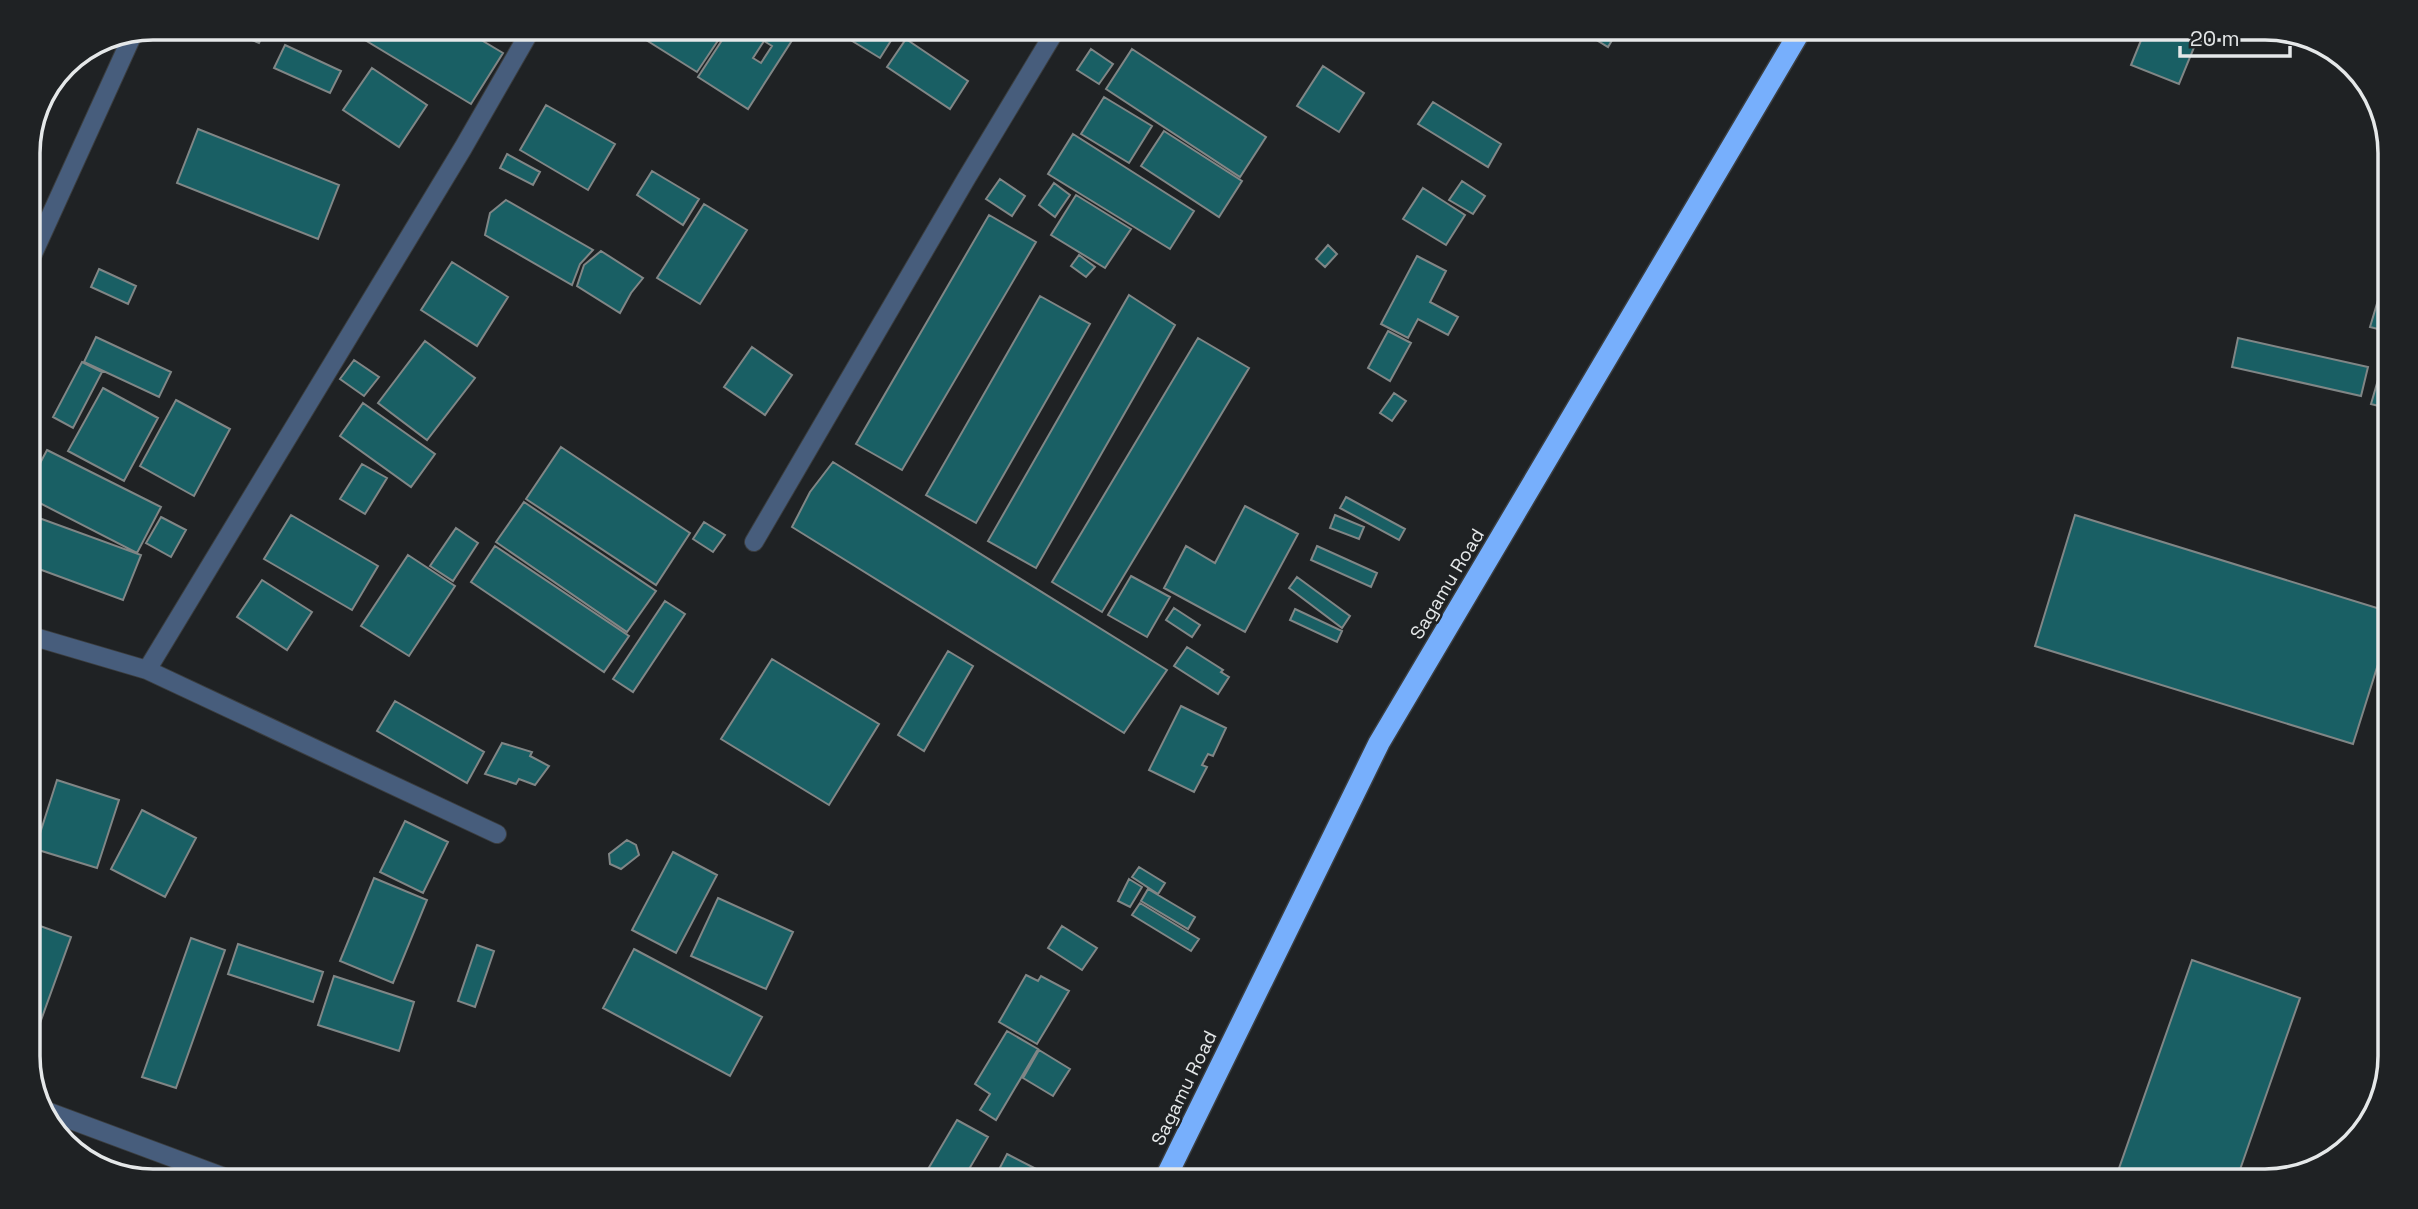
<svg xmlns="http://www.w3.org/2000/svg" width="2418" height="1209" font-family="'Space Grotesk',sans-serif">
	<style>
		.building { fill: #195f64; stroke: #808686; stroke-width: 2; fill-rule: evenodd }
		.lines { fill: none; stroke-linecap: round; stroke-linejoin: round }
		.street-casing { stroke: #3b3e40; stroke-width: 20 }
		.highway-casing { stroke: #3b3e40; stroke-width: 24 }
		.street { stroke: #475d7c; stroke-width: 18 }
		.highway { stroke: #77affc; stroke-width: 21 }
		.labels { text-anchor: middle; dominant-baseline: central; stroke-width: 5; stroke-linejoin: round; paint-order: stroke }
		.street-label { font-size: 19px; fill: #e5e8e9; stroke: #1f2224 }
		.rim { fill: none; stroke: #e5e8e9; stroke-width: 3.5 }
	</style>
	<rect width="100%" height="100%" fill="#1f2224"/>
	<path class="building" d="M239,28H266L259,43L237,34Z
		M345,28H461L503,53L471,104Z
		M627,28H708L721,36L697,72Z
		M730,28H800L748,109L698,77ZM764,41L772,46L761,63L753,58Z
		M831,28H899L880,58Z
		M1577,28H1615L1618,30L1608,47Z
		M2146,28H2202L2179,84L2131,65Z
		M906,39L968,81L950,109L887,67Z
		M285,45L341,71L330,93L274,68Z
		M1091,49L1113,64L1099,84L1077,70Z
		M1132,49L1266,137L1240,177L1106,89Z
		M1323,66L1364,93L1339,132L1297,106Z
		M372,68L427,105L399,147L343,110Z
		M1104,97L1152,126L1129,163L1081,134Z
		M1433,102L1501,144L1488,167L1418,124Z
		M546,105L615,144L588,190L520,150Z
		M198,129L339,185L318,239L177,183Z
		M1164,131L1242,181L1219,217L1141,166Z
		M1073,134L1194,211L1170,249L1048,174Z
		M507,154L540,172L533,185L500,168Z
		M652,171L699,199L683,225L637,195Z
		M1000,179L1025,196L1012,216L986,199Z
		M1462,181L1485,196L1473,214L1449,200Z
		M1054,183L1070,195L1055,217L1039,205Z
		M1423,188L1465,215L1446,245L1403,219Z
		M1076,195L1131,229L1105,268L1051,235Z
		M506,200L593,250L580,264L572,285L485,235L490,213Z
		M704,204L747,230L700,304L657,278Z
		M989,215L1036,242L902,470L856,444Z
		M1328,245L1337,254L1325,267L1316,259Z
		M601,251L643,278L631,293L620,313L577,286L584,265Z
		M1079,255L1095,267L1086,277L1071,266Z
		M1417,256L1446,271L1430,302L1458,317L1448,335L1418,319L1408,338L1381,324Z
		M2390,260V332L2370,327Z
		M452,262L508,297L477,346L421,310Z
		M99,269L136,286L128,304L91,287Z
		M1129,295L1175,325L1036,568L988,541Z
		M1040,296L1090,324L976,523L926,495Z
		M1388,331L1411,343L1390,381L1368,368Z
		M96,337L171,372L159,397L84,362Z
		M1198,338L1249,368L1102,612L1052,582Z
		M2238,338L2368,367L2361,396L2232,367Z
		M425,341L475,378L427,440L378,403Z
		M752,347L792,375L765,415L724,387Z
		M354,360L379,377L364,396L340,379Z
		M82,362L102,372L73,428L53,417Z
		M2380,373L2390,376V409L2371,404Z
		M103,388L158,418L124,481L68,451Z
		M1394,393L1406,401L1392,421L1380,413Z
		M176,400L230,429L194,496L140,466Z
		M363,403L435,454L411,487L340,436Z
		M561,447L690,533L656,585L526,499Z
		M47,450L161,507L137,553L28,497V486Z
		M833,462L1167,670L1124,733L792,527L810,492Z
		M362,464L387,478L365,514L340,499Z
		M1346,497L1405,529L1399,540L1340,508Z
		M524,502L656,591L627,632L496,542Z
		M1245,506L1298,534L1245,632L1164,588L1186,546L1215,563Z
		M28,514L141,555L123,600L28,565Z
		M291,515L378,566L352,610L264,559Z
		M1335,515L1364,527L1359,539L1330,528Z
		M2075,515L2390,612V626L2353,744L2035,646Z
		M161,517L186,530L171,557L146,543Z
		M704,522L725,535L713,552L693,539Z
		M456,528L478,543L453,581L430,566Z
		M495,546L629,636L604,672L471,582Z
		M1317,546L1377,573L1371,587L1311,560Z
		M408,555L455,586L409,656L361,626Z
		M1131,576L1170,597L1147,637L1108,615Z
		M1297,577L1350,616L1342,628L1289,588Z
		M262,580L312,612L287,650L237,617Z
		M665,601L685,614L633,692L613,679Z
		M1174,608L1200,625L1192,637L1166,620Z
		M1295,609L1342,631L1337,642L1290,620Z
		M1187,647L1223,670L1221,672L1229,677L1218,694L1174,666Z
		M948,651L973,666L924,751L898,735Z
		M772,659L879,724L829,805L721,739Z
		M395,701L484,752L467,783L377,731Z
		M1181,706L1226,728L1213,756L1208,754L1202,765L1207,767L1194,792L1149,770Z
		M502,743L532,752L530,756L549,766L535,785L519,779L516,784L485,774Z
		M57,780L119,800L97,868L35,849Z
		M142,810L196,838L165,897L111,869Z
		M405,821L448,842L423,893L380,872Z
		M627,840L636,845L639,855L621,869L610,864L609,854Z
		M673,852L717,875L676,953L632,930Z
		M1139,867L1165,883L1158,894L1132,877Z
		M374,878L427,900L393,983L340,961Z
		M1129,879L1142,887L1130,907L1118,901Z
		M1148,889L1195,917L1188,929L1141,901Z
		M718,898L793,932L766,989L691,956Z
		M1140,903L1199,939L1191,951L1132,915Z
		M29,922L71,937L40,1023L28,1019Z
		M1062,926L1097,948L1082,970L1048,948Z
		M191,938L225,950L176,1088L142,1077Z
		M238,944L323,972L313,1002L228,974Z
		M477,945L494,951L475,1007L458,1001Z
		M634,949L762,1017L730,1076L603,1008Z
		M2192,960L2300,998L2236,1181H2127L2116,1177Z
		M1026,975L1038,981L1041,976L1069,991L1037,1044L999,1022Z
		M334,976L414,1002L399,1051L318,1025Z
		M1007,1031L1038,1049L996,1120L980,1110L990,1094L975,1084Z
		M1039,1050L1070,1069L1053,1096L1023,1078Z
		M957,1120L988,1137L962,1181H921Z
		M1007,1154L1046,1174L1042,1181H993Z"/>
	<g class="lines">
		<defs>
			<path id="street" d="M28,265L134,32
				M754,542L966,179L1057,28
				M28,635L147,670L497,834
				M147,670L463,148L532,28
				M44,1110L235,1181"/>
			<path id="highway" d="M1164,1181L1379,743L1802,28"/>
		</defs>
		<use href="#street" class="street-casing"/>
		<use href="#highway" class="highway-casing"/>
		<use href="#street" class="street"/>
		<use href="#highway" class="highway"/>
	</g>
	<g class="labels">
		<g class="street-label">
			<text transform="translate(1447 584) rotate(-59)">Sagamu Road</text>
			<text transform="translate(1184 1088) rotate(-64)">Sagamu Road</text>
		</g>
	</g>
	<path d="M0 0H2418V1209H0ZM153 40H2265A113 113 0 0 1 2378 153V1056A113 113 0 0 1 2265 1169H153A113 113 0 0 1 40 1056V153A113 113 0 0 1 153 40Z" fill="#1f2224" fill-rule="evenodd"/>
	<path class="rim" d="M153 40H2265A113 113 0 0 1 2378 153V1056A113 113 0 0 1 2265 1169H153A113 113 0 0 1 40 1056V153A113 113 0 0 1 153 40Z"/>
	<path d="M2180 46v10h110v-10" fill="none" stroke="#e5e8e9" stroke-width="3.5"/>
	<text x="2190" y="46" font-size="21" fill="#e5e8e9" stroke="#1f2224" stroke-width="5" paint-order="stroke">20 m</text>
</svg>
